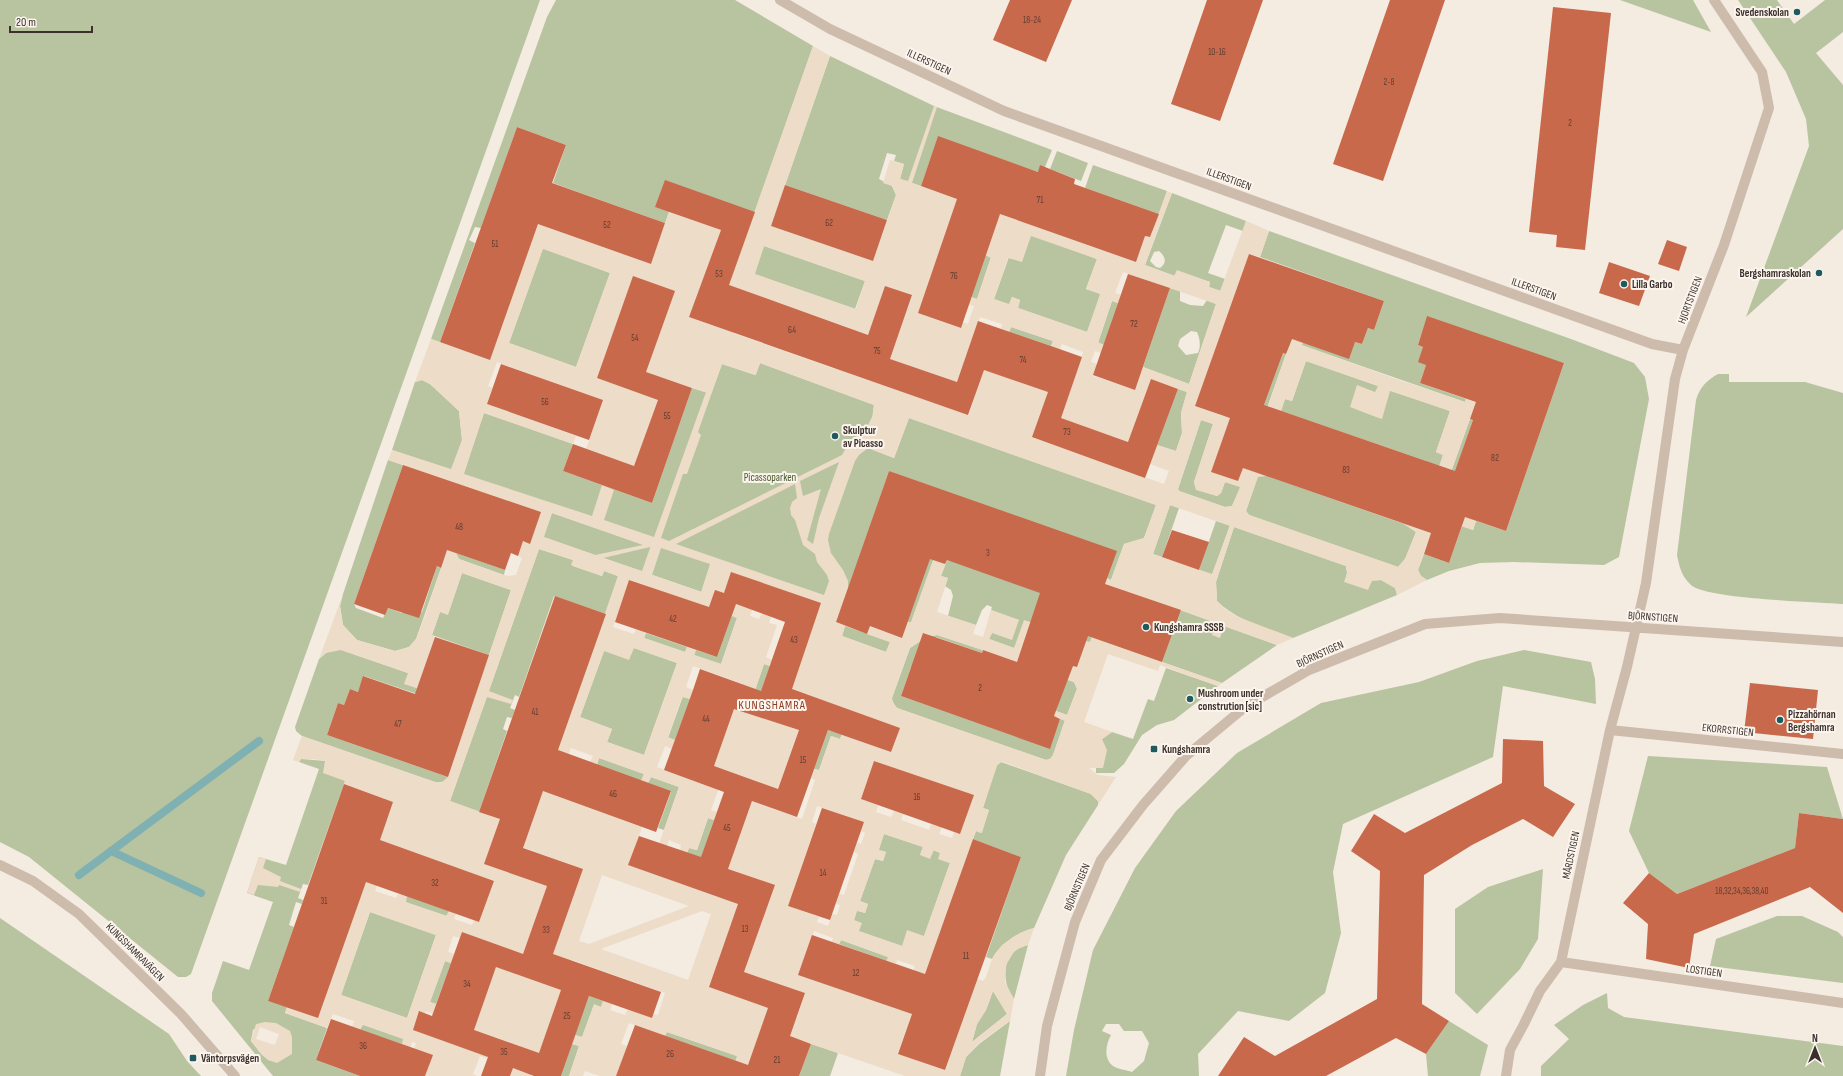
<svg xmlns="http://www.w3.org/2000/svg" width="1843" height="1076" font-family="'Sofia Sans Condensed',sans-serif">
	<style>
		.green { fill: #b8c4a0; fill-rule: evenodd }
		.plaza { fill: #ecdcc8; fill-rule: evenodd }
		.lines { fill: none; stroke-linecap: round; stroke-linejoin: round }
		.stream { stroke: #7fb0b2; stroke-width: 8 }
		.building { fill: #c8694b; fill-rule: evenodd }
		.minor { stroke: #cdbbac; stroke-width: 10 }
		.poi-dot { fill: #1f5a5e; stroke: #fbf5ee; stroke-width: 1.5 }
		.labels { text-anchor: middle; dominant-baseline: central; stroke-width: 4; stroke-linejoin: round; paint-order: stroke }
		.number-label { font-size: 9px; fill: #5e3e33 }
		.poi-label { font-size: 11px; font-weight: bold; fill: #3b302b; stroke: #fbf5ee; text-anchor: start }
		.street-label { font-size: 11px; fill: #3b302b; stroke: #fbf5ee }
		.park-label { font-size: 11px; fill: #4a5a2e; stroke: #fbf5ee }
		.neighbourhood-label { font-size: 12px; letter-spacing: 1px; fill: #8c3b22; stroke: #fbf5ee }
	</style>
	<rect width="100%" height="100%" fill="#f4ebe1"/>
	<path class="green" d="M0,0H540L191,974L186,977H178L29,857L0,842Z
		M556,0H735L813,46L755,212H669L665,223L564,187L553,183L566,145L517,127L481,228L475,227L469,240L475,243L440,342L431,339L547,17Z
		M1620,0H1693L1711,32Z
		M1738,0H1777L1794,24L1825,0H1843V32L1816,53L1843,85V229L1746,317L1809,146L1806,119L1786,72Z
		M830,56L934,106L1052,150L1045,167L1038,172L938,137L921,186L900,179L904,164L894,161L896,155L887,153L879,179L892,186L896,195L887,220L785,185Z
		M1057,151L1088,163L1081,181L1050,169Z
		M1093,165L1167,191L1159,214L1085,188Z
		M1172,193L1246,221L1243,231L1226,225L1208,273L1225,279L1221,291L1209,287L1210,282L1177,271L1175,276L1145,265ZM1159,251C1166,257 1167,263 1160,268L1156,267L1150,261L1154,252Z
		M1269,231L1571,339L1634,363L1645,377L1649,399L1619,557L1604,565L1514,562L1480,563L1449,571L1427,580L1421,576L1418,570L1424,554L1449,563L1462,526L1473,530L1476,521L1506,531L1564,363L1426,320L1418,345L1423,347L1426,365L1420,383L1466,399L1465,402L1301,345L1303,342H1355L1362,344L1368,328L1374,330L1384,301L1260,257Z
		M1031,235L1097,259L1086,289L1101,294L1087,332L1018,308L1020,300L1012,297L1009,305L994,299L1009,257Z
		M764,246L865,281L855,309L754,274Z
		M543,248L610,273L576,367L509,343Z
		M985,255L991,257L977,299L971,297Z
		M1170,288L1180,291V301L1190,305L1203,306L1207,300L1216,304L1189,384L1143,367ZM1191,331L1197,332C1200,339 1201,346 1198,353L1186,355L1178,346L1180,339Z
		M1112,301L1118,303L1104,345L1098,343Z
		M1011,327L1053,341L1051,346L1009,332Z
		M1283,353L1286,354L1265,414L1261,413Z
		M1306,361L1450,411L1436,452L1443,455L1430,494L1426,461L1281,411L1285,399L1292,401Z
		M760,363L874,405L868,448L894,458L909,418L1156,505L1144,538L1124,544L1111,580L889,471L843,603H821L731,572L722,599L543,537L552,513L650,547L463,474L484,413L573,444L563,471L652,503L692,388L711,394L722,364L755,375Z
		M1718,374H1729V382H1805L1843,393V604C1817,602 1706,599 1691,585C1682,577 1679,566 1677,555L1696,400C1700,387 1706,381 1718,374Z
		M422,380L430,384L459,411L462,440L452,470L392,450L415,382Z
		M1178,389L1187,392L1181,413L1182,433L1176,451L1157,445Z
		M1470,419L1473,420L1447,496L1441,500Z
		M1201,420L1213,424L1194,482L1196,489L1217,496L1221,493L1225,482L1241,487L1232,506L1225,507L1179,491L1178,489Z
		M388,460L403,465L354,604L356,608L383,618L388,608L402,613L405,606L422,612L437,566L441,568L416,639L409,647L395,651L357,640L343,625L340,606L343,594Z
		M1258,476H1267L1404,524L1416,532L1405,559L1398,567L1249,515L1246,511Z
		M1170,505L1179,508L1162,557L1153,554Z
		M1216,521L1230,525L1212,575L1199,570Z
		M1234,527L1346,566L1347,573L1345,582L1381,580L1395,588L1397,595L1293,638C1267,628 1237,621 1217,601L1216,582Z
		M539,549L573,560V566L602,576L604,571L618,576L606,614L554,596L519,697L515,695L510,708L515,710L512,718L507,717L503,729L507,731L479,812L450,801Z
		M456,553L505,570L504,575L459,559Z
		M931,555H935L911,623L907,622Z
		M947,560L1109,586L1090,643L1030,622L1014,648L989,639L992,633L1019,620L991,610L992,607L987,605L982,610L976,625L948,616L953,596L951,590L945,586L948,578L941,576Z
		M462,573L511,590L489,655L432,635L440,612L448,614Z
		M1181,610L1216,623L1212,635L1224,626L1277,645L1222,683L1162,662Z
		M732,615L737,618L721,664L694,655L696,650L717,657Z
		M845,626L890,642L886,652L842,636Z
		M646,633L687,647L685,652L644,638Z
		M937,635L983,650L982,653L936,637L930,655L911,667L901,696L1049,748L1060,719L1065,720L1053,755L1050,759L1046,760L897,708L892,701V698L910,648L925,638Z
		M634,648L677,663L644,755L607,742L612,729L580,717L604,651Z
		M334,650H341L408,673L425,691L423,696L364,676L358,692L350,689L344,705L338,703L327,735L448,777C444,782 441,783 435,782L302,736L296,731L295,727L319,659L326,653Z
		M1524,650L1591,662L1595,679L1596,704L1503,686L1493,757L1343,824L1333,872L1341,933L1325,993L1289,1021L1238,1011L1198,1054L1199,1076H1066L1074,1030L1093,950L1135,868L1176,811L1237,753L1321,703L1419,682L1477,661ZM1106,1024H1119L1124,1031H1142L1149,1043L1144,1061L1132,1072C1127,1070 1117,1069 1113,1066C1103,1058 1106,1044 1111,1035L1102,1031Z
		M764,664L770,666L755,709L749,708Z
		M1166,668L1218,686L1174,720L1157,725L1142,735L1124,764L1114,773H1096V768H1103L1102,739L1112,732L1133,739L1148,699L1154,701Z
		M1059,677L1074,682L1077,689L1067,715L1056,711L1059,701Z
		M683,696L690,699L675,740L668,738Z
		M828,730L842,734L840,739L831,736L819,770L814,769Z
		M1648,756L1827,767L1843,819L1799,813L1795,848L1677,894L1649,873L1629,831Z
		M599,758L644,774L641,781L597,765Z
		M301,759L326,761L345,781L308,885L303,884L298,898L303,900L302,904L296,902L289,925L294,927L268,1001L287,1007L285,1013L327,1028L316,1060L360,1076H273L212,1001V993L223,961L249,970L273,902L247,893L259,857L286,865L319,769L299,762ZM265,1022L292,1037L262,1055L251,1041L253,1030Z
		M1001,762L1091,794L1098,801V805L1066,855L1034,928C1018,932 1000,944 992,959L986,957L1021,857L973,839L976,831L981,833L989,810L983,808L996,766Z
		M651,777L679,787L664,830L658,828L671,792L648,783Z
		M708,818L714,820L701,858L687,853L689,848L697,850Z
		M884,834L923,847L920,855L933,850L940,853L939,859L950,863L924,936L902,946L858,931L854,920L857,910L865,913L868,904L860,901L875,859L883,861L886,852L878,850Z
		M1543,869L1538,939L1520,969L1477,1014L1455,993V909L1488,887Z
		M407,896L449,911L447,916L405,902Z
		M370,912L436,935L407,1018L341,995Z
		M1777,916H1802L1838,932L1843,937V983L1710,966L1716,939Z
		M0,918L169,1034L187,1061L201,1076H0Z
		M841,940L888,957L887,961L839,944Z
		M1028,945L1014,999C1000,981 1002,950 1028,945Z
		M445,961L451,963L436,1004L430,1002Z
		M993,991L1007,1014L972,1042L977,1024L986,1010Z
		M1607,993L1608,1008L1624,1017L1843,1046V1076H1541V1066L1569,1039L1554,1025L1583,1005Z
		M589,996L603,1001L601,1007L594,1005L582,1037L575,1035Z
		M1010,1021L1000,1076H960L966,1057L979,1044Z
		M1449,1021L1488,1045L1480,1076H1428L1426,1054Z
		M362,1024L404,1039L402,1044L360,1030Z
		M667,1032L737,1056L736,1061L665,1036Z
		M572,1044L579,1046L569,1076H561Z
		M811,1044L838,1053L830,1076H799Z"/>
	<path class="plaza" d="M813,46L830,56L771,226L873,261L896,195L892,186L883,183L890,160L904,164L900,179L908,181L934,106L937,107L912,183L1136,262L1145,236L1150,237L1167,191L1172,193L1145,265L1174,276L1177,270L1210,282L1209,287L1220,291L1246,221L1251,223L1269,231L1260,257L1249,254L1195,406L1223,416L1265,414L1286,354L1283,353L1288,337L1303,342L1302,345L1396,379L1465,402L1466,399L1476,402L1478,404L1473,420L1470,419L1441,499L1476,521L1473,530L1436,518L1418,570L1421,576L1427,580L1397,595L1395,588L1381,580L1372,581L1368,590L1344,582L1347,573L1346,566L1234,527L1216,582L1217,601L1225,609L1236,616L1293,638L1277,645L1224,626L1220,638L1212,635L1216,623L1129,592L1111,644L1222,683L1218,686L1160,665L1158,671L1108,654L1084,722L1112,732L1102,739L1107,750L1103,768H1089L1098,775L1116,777L1098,805V801L1091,794L1004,762L998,763L983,808L989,810L982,833L976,831L898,1053L945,1070L977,979L983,981L986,977L992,959L1002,945L1020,933L1034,928L1028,945L1015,950L1006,965L1005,982L1014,999L1010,1021L979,1043L966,1057L960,1076H905L762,1027L744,1076H731L737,1056L667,1032L665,1036L629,1023L621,1044L627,1046L620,1066L629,1076H600L585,1071L583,1076H569L579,1046L572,1044L575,1035L582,1037L594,1004L601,1007L603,1001L612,1004L610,1010L625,1015L628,1009L652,1018L654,1014L658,1015L665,993L572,960L531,1076H510L520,1046L495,1037L487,1058L480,1056L473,1074L477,1076H425L432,1056L414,1049L416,1043L412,1042L410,1048L402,1044L403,1039L363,1025L360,1030L352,1027L354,1021L333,1014L327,1028L285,1013L287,1007L318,1018L393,802L344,784L345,781L323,773L325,761L313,759H301L299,762L293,760L302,736L435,782L441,783L448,777L475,697L425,691L404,684L408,673L341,650L326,653L319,659L343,594L340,606L343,625L357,640L395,651L409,647L416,639L426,613L441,568L437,566L444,549L456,553L459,559L504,575L509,576L516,575L522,558L518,556L523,541L530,543L541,512L388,460L392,450L451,469L462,440L459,411L430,384L422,380L415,382L431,339L489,359L553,183L564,187L549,228L651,264L669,212L721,230L690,317L714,326ZM954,210L985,255L991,258L977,299L970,297L968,304L974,306L968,324L962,322L960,328L918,313ZM1031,236L1097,259L1086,289L1100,294L1087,332L1018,308L1020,300L1012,297L1009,304L994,299L1008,258L1022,262ZM764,246L865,281L856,309L755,274ZM543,249L610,273L576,367L509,343ZM1123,272L1216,304L1189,384L1143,367L1134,389L1093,376L1097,364L1091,362L1095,351L1101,353L1104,345L1098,342L1112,301L1118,303L1121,295L1115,293ZM633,277L639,393L597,378ZM885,286L912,296L890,359L977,389L969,415L854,375ZM748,292L850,328L835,369L733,333ZM980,317L1002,324L1001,329L1009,332L1011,327L1053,341L1051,346L1060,349L1062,344L1083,352L1068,398L964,363ZM1306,361L1378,386L1375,392L1357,385L1350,407L1376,417L1382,419L1390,391L1450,411L1436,452L1443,455L1430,493L1408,511L1404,524L1416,532L1405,559L1398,567L1249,515L1246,511L1258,477L1267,476L1271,463L1272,438L1285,399L1292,401ZM497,362L603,400L586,449L634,466L666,379L706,392L654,537L604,520L614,490L602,485L592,516L464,474L484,413L573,444L576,436L487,404L492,388L488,386ZM760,363L874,405L873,415L868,425L848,444L842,455L669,541L661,538L683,474H687L701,435L698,432L722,364L756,375ZM1151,379L1187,392L1181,413L1182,433L1176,451L1157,445L1150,464L1169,471L1164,484L1032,437L1041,411L1128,442ZM909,418L1156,505L1144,538L1124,544L1111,580L1101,577L1099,583L1109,587L1090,642L1086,641L1077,667L1062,662L1030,622L1024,620L1014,648L989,639L992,633L1012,640L1019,620L991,610L983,637L973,634L976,625L937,612L948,578L941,576L947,560L935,555L911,622L887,624L884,631L870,626L867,634L890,642L886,652L842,636L845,626L836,622L848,590V581L843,570L831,553L828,540L829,534L855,461L859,455L868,448L894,458ZM1201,420L1213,424L1194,482L1196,490L1217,496L1221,493L1225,482L1240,487L1232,506L1225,507L1179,491L1178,489ZM1228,424L1255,433L1238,481L1211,472ZM839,462L819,518L813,544L807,540L821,489L803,496L800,481ZM795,484L797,498L792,502L790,508L791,515L795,520L803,545L815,554L817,562L827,575L829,581L824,595L676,544ZM1170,505L1230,526L1212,574L1153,554ZM552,513L575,521L643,545L595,555L567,545L544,537ZM650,548L642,571L603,558L650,547ZM661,548L710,564L701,592L652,575ZM539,549L573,560L571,565L573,566L602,576L604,571L618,576L557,750L547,792L543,791L529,829L450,801L487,697L511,704L513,700L489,691ZM731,572L821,603L781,719L749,708L764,664L770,666L772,660L766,657L777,625L769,623L771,616L762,613L759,619L750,616L752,610L722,599ZM462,573L511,590L480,681L426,663L435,637L432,635L440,612L448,615ZM630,580L737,618L721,664L694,655L696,650L687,647L685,652L644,638L646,633L636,629L634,634L613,627ZM937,635L982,650V653L1074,682L1077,689L1067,715L1056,711L1054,716L1065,721L1053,755L1050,759L1046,760L897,708L894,705L892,698L910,648L925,638ZM634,648L677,663L644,755L607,742L612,729L580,717L604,651L629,660ZM693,666L743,684L707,785L657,767L665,746L672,749L675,740L668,737L682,697L690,699L693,690L686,687ZM811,696L899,728L891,752L842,734L840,739L831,736L819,770L814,769L811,778L815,780L802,819L771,808ZM571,748L593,756L590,762L597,765L599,758L644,774L641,781L648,783L651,777L679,787L659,844L667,846L669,840L681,845L680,851L687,853L689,848L697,850L708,818L714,820L717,812L711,810L725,770L759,782L718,897L629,865L642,827L554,795ZM874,761L974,795L960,833L954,832L952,838L939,834L942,827L931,824L929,830L901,820L903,814L894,811L891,817L876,812L878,805L861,799ZM817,806L864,822L861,831L865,833L861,844L857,843L854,852L858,854L844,895L839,894L836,904L840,905L837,915L832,914L828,926L817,922L819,917L788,906L816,824L812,822ZM884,834L923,847L920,855L930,859L934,850L940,853L938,859L950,863L924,936L907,930L902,946L859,931L862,923L854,920L857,911L865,913L868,904L860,901L875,859L883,861L886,852L879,850ZM494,837L583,869L542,983L516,974L547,886L484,864ZM392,845L494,881L479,922L474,920L472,925L454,919L456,914L449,911L446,916L406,902L407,896L398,894L396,898L375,891ZM602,875L689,906L589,944L579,941ZM748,877L775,886L744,972L805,993L797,1018L709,987ZM702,911L711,914L688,980L601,949ZM370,912L436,935L407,1018L341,995ZM814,931L833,938L832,942L839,944L841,940L888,957L887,961L896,964L897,960L915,966L900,1010L799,975ZM462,932L503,947L467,1049L421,1025L426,1011L433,1014L436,1004L430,1002L445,961L451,963L454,954L448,952L453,936L460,938ZM993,991L1007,1014L972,1042L977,1024L986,1010Z
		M259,857L266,859L263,868L281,877L280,881L301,889L300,892L279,885L278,887L258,885L254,895L247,893Z
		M265,1022L276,1023L290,1031L292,1037V1054L277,1063L268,1060L262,1055L251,1041L256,1024ZM260,1027L279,1034L275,1045L256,1039Z"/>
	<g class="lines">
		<path class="stream" d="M111,851L201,893
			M79,875L259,741"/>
	</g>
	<path class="building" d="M1010,0H1072L1046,62L993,40Z
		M1207,0H1263L1220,121L1171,104Z
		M1390,0H1445L1383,181L1333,164Z
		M1553,7L1611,13L1585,250L1556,247L1557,235L1529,232Z
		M517,127L566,145L552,183L665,223L651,264L538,224L490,360L440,342Z
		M938,136L1038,172L1040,165L1075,179L1074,184L1159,214L1150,237L1145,236L1136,262L1000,214L961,328L918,313L957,199L921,186Z
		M665,180L755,212L729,285L868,335L885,286L912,295L890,359L957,382L978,321L1051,346L1082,357L1061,418L1128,442L1151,379L1178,389L1145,478L1032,437L1048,392L984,370L968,415L689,317L721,230L655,207Z
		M785,185L887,220L873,261L771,226Z
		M1667,240L1687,247L1679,271L1658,264Z
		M1249,254L1384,301L1374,330L1368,328L1362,344L1355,342L1349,359L1292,339L1286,354L1283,353L1264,405L1455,471L1473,420L1470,419L1476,402L1420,383L1426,365L1418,362L1423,347L1418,345L1427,316L1564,363L1506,531L1465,517L1449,563L1424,554L1431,533L1243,468L1238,481L1211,472L1230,418L1195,406Z
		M1609,262L1650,276L1639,306L1599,293Z
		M1128,274L1170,288L1135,390L1093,375Z
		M633,276L675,291L646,372L692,388L652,503L563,471L573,444L634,466L658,400L597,378Z
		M501,364L603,400L589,440L487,404Z
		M403,465L541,512L530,544L523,541L518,556L511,553L505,570L447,550L441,568L437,566L419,618L388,608L385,615L354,604Z
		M889,471L1117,551L1105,584L1181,610L1162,662L1088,636L1077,667L1073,666L1054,716L1060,719L1050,749L901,696L923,633L982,653L983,650L1017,662L1040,593L947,560L945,564L930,559L902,638L870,626L867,634L836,622Z
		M1172,530L1209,542L1199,570L1162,557Z
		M731,572L821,603L792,689L900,728L891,752L828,730L797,817L752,801L728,869L775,885L744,972L805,993L790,1036L811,1044L799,1076H616L635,1025L748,1065L768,1008L709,987L738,904L628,865L639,836L701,857L724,792L664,770L693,690L700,669L761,691L785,622L736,604L717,657L615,622L629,580L709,607L715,590L724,593ZM734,709L799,730L778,789L714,766Z
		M555,596L606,614L558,750L671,791L656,832L543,791L523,848L583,869L553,954L661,992L652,1018L589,996L561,1076H534L513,1068L510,1076H481L488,1057L413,1030L419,1011L432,1016L462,932L523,954L547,886L484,864L500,819L479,812ZM496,967L561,990L539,1053L474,1030Z
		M435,637L489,655L448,777L327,735L338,703L344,705L350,689L358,692L363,676L415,694Z
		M1750,683L1818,690L1813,739L1744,732Z
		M1503,739L1543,741L1544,786L1575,804L1553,837L1523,819L1472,845L1424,875L1422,1004L1449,1021L1426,1054L1396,1038L1326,1076H1218L1244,1037L1275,1056L1377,999L1380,871L1351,851L1374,814L1405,833L1502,783Z
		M874,761L974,795L960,834L861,799Z
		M344,784L393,802L380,840L494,881L479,922L366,882L318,1018L268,1001Z
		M822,808L864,822L830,920L788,906Z
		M1799,813L1843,819V913L1810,887L1694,934L1689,968L1646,959L1648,924L1623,903L1649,873L1677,894L1795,848Z
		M973,839L1021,857L945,1070L898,1054L912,1014L798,975L812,935L925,974Z
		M331,1019L433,1055L425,1076H360L316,1060Z"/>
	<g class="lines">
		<path class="minor" d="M780,0L830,29L1004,111L1652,344L1683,350
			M1610,730L1843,754
			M0,865L33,881L79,914L181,1014L235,1076
			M1561,962L1843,1003
			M1040,1076L1047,1026L1075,922L1101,860L1143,805L1186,756L1245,707L1309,670L1425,624L1500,618L1843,642
			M1506,1076L1510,1050L1524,1024L1540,991L1561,962L1610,730L1627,667L1646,583L1675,379L1683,350L1724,245L1769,108L1762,72L1714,0"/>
	</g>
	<g class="poi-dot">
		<circle cx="1797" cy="12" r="4"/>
		<circle cx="1819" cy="273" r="4"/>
		<circle cx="1624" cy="284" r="4"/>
		<circle cx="835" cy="436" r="4"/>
		<circle cx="1146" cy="627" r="4"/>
		<circle cx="1190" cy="699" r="4"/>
		<circle cx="1780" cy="720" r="4"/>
		<rect x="1150" y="745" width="8" height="8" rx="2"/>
		<rect x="189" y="1054" width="8" height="8" rx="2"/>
	</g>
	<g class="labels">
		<g class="number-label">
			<text x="1032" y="20">18-24</text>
			<text x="1217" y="52">10-16</text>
			<text x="1389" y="82">2-8</text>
			<text x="1570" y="123">2</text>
			<text x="1040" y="200">71</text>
			<text x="829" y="223">62</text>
			<text x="607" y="225">52</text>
			<text x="495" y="244">51</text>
			<text x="719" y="274">53</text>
			<text x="954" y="276">76</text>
			<text x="1134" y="324">72</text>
			<text x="792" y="330">64</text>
			<text x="635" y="338">54</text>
			<text x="877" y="351">75</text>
			<text x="1023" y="360">74</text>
			<text x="545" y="402">56</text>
			<text x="667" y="416">55</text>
			<text x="1067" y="432">73</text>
			<text x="1495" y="458">82</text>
			<text x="1346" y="470">83</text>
			<text x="459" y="527">48</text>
			<text x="988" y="553">3</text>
			<text x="673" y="619">42</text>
			<text x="794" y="640">43</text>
			<text x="980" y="688">2</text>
			<text x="535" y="712">41</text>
			<text x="706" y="719">44</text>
			<text x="398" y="724">47</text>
			<text x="803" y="760">15</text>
			<text x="613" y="794">46</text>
			<text x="917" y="797">16</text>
			<text x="727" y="828">45</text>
			<text x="823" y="873">14</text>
			<text x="435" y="883">32</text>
			<text x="1742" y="891">18,32,34,36,38,40</text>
			<text x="324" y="901">31</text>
			<text x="745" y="929">13</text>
			<text x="546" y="930">33</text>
			<text x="966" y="956">11</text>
			<text x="856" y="973">12</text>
			<text x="467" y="984">34</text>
			<text x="567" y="1016">25</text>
			<text x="363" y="1046">36</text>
			<text x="504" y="1052">35</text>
			<text x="670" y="1054">26</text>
			<text x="777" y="1060">21</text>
		</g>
		<g class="poi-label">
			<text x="1789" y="12" text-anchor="end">Svedenskolan</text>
			<text x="1811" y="273" text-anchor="end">Bergshamraskolan</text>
			<text x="1632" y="284">Lilla Garbo</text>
			<text x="843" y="430">Skulptur<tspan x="843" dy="13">av Picasso</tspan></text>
			<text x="1154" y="627">Kungshamra SSSB</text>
			<text x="1198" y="693">Mushroom under<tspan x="1198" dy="13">constrution [sic]</tspan></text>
			<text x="1788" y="714">Pizzahörnan<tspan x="1788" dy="13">Bergshamra</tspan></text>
			<text x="1162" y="749">Kungshamra</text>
			<text x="201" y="1058">Väntorpsvägen</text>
		</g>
		<g class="street-label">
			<text transform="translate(929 62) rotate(25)">ILLERSTIGEN</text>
			<text transform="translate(1229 179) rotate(20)">ILLERSTIGEN</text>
			<text transform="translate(1534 289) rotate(20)">ILLERSTIGEN</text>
			<text transform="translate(1690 300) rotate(-69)">HJORTSTIGEN</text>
			<text transform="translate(1653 617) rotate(4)">BJÖRNSTIGEN</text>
			<text transform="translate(1320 654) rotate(-24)">BJÖRNSTIGEN</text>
			<text transform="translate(1728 730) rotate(6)">EKORRSTIGEN</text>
			<text transform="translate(1571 855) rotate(-78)">MÅRDSTIGEN</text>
			<text transform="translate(1077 887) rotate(-67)">BJÖRNSTIGEN</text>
			<text transform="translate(135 952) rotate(45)">KUNGSHAMRAVÄGEN</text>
			<text transform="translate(1704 971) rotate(8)">LOSTIGEN</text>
		</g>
		<g class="park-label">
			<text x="770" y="477">Picassoparken</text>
		</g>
		<g class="neighbourhood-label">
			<text x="772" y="705">KUNGSHAMRA</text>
		</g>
	</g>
	<g transform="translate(1815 1048)" stroke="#fbf5ee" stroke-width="3" paint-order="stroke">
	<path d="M0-3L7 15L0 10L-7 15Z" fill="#3b302b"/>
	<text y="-6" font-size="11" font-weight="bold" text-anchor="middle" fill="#3b302b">N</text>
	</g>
	<path d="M10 26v6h82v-6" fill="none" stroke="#3b302b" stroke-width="2"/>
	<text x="16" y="26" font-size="12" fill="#3b302b" stroke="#fbf5ee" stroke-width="3" paint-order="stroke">20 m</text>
</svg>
